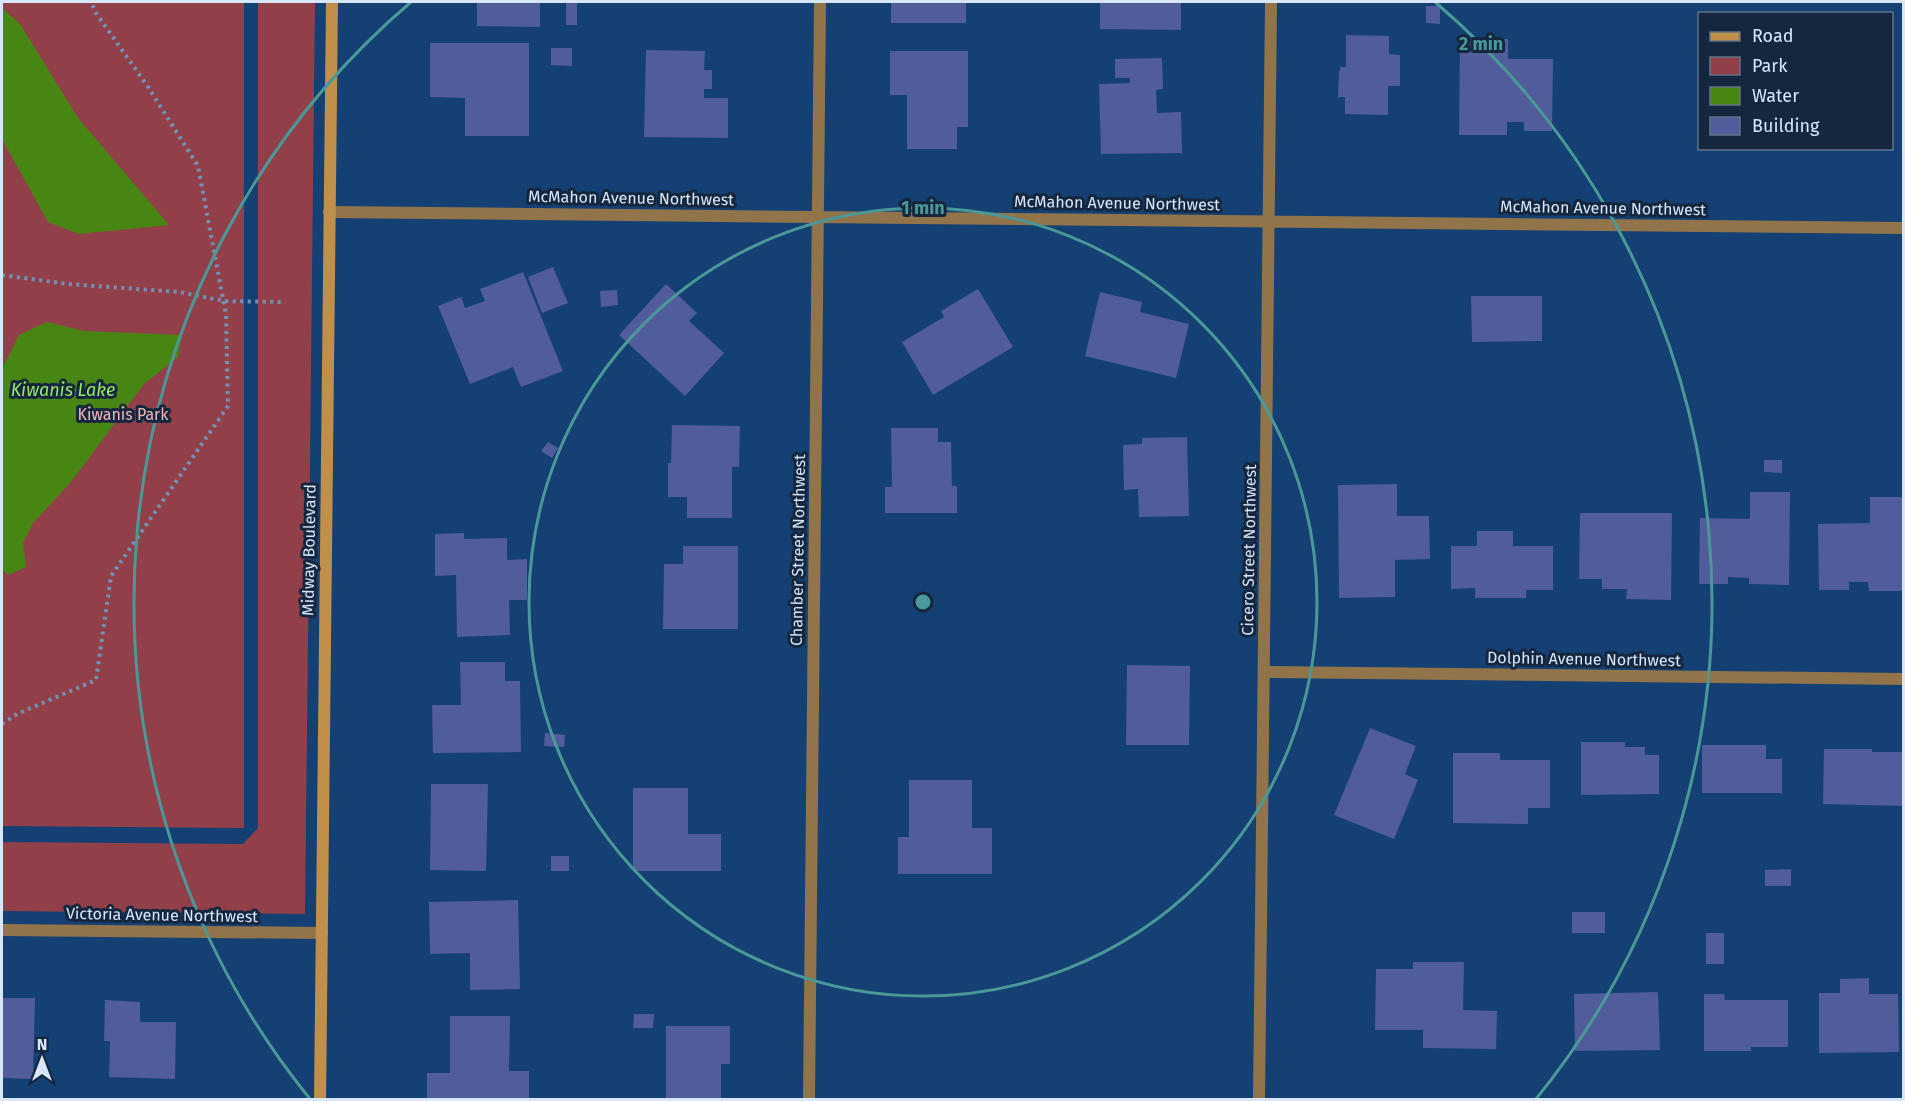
<svg xmlns="http://www.w3.org/2000/svg" width="1905" height="1101" font-family="'Fira Sans',sans-serif">
	<style>
		.green { fill: #91404a }
		.water { fill: #488613 }
		.building { fill: #515c9a }
		.lines { fill: none; stroke-linecap: round; stroke-linejoin: round }
		.path { stroke: #7391b4; stroke-width: 4; stroke-dasharray: 3 4.5; stroke-linecap: butt }
		.street { stroke: #92744a; stroke-width: 12 }
		.secondary { stroke: #c0904b; stroke-width: 12 }
		.ring { fill: none; stroke: #4b9898; stroke-width: 3 }
		.labels { text-anchor: middle; dominant-baseline: central; stroke-width: 6; stroke-linejoin: round; paint-order: stroke }
		.street-label { font-size: 16px; fill: #d7e6f9; stroke: #15273e }
		.park-label { font-size: 16px; fill: #f4b5b9; stroke: #15273e }
		.water-label { font-size: 18px; font-style: italic; fill: #98e865; stroke: #15273e }
		.centre { fill: #4b9898; stroke: #15273e; stroke-width: 3 }
		.ring-label { font-size: 18px; text-anchor: middle; font-weight: bold; fill: #4b9898; stroke: #15273e; stroke-width: 6; stroke-linejoin: round; paint-order: stroke }
	</style>
	<rect width="100%" height="100%" fill="#144073"/>
	<path class="green" d="M2,2H244V828L2,826Z
		M258,2H315L305,914L2,911V842L243,844L258,828Z"/>
	<path class="water" d="M2,8L20,24L78,118L169,225L79,234L48,222L2,139Z
		M47,322L84,331L182,335L178,357L144,384L71,482L33,523L23,543L26,567L8,575L2,570V369L19,335Z"/>
	<path class="building" d="M477,2H540V27L477,26Z
		M566,2H577V25H566Z
		M891,2H966V23H891Z
		M1100,2H1181V30L1100,29Z
		M1426,6H1440V24L1426,23Z
		M1346,35L1389,36V54L1400,55V86H1388V115L1345,114V97H1338L1339,71H1340V67H1346Z
		M1460,39H1508V59H1553L1552,131H1524V122H1507V135H1459Z
		M430,43H529V136H465V98L430,97Z
		M551,48H572V66L551,65Z
		M646,50L705,51L704,70H712V89H704V98H728V138L644,137Z
		M890,51H968V127H957V149H907V95H890Z
		M1162,58L1163,89L1156,90L1157,113L1181,112L1182,153L1101,154L1099,84L1130,83V78H1115V59Z
		M553,267L568,303L542,313L528,277Z
		M523,272L563,371L521,387L513,367L470,384L438,306L461,297L465,308L485,301L480,289Z
		M666,284L697,313L689,321L724,353L685,396L619,335Z
		M978,289L1013,347L933,395L902,342L944,317L941,311Z
		M617,290L618,305L601,307L600,291Z
		M1100,292L1142,302L1140,312L1189,324L1176,378L1085,356Z
		M1471,296H1542V341L1472,342Z
		M672,425L740,426L739,467H732V518H687V497H668V463H671Z
		M891,428H938V442H951L952,486H957V513H885V487H892Z
		M1187,437L1189,516L1139,517L1138,489L1124,490L1123,445L1142,444V438Z
		M548,442L558,448L552,458L541,451Z
		M1764,460H1782V473L1764,472Z
		M1397,484V516H1429L1430,559L1395,560V597L1339,598L1338,485Z
		M1750,492H1790L1789,585L1749,584V578L1728,577V584H1699L1700,518L1750,519Z
		M1870,497H1904V591H1869L1868,582H1849V590H1819L1818,524L1870,523Z
		M1580,513H1672L1671,600L1626,599L1627,589H1602V579H1579Z
		M1477,531H1513V546H1553V590H1526V598H1475V588L1451,589V546H1477Z
		M464,533V539L507,538V560L527,559V600H509L510,635L457,637L456,575L435,576V534Z
		M683,546H738V629H663L664,564H683Z
		M460,662H505V681H520L521,752L433,753L432,705H461Z
		M1127,665L1190,666L1189,745H1126Z
		M1370,728L1416,746L1405,774L1418,780L1394,839L1334,815Z
		M545,733L565,735L564,747L544,746Z
		M1581,742H1625V747H1645V755H1659V794L1581,795Z
		M1702,745H1766V759H1782V793H1702Z
		M1824,749H1872V752H1904V806L1823,804Z
		M1453,753H1500V760H1550V808H1528V824L1453,823Z
		M909,780H972V828H992V874H898V837H909Z
		M431,784H488L486,871L430,870Z
		M633,788H688V834H721V871H633Z
		M551,856H569V871H551Z
		M1791,869V886H1765V870Z
		M518,900L520,989L470,990V953L430,954L429,902Z
		M1572,912H1605V933H1572Z
		M1706,933H1724V964H1706Z
		M1413,962H1464L1463,1010L1497,1011L1496,1049L1423,1048V1030H1375L1376,969H1413Z
		M1869,978V994H1898L1899,1052L1819,1053V993H1840V979Z
		M1658,992L1660,1050L1575,1051L1574,994Z
		M1704,994H1724L1725,1000H1788V1047H1751V1051H1704Z
		M2,998H35L33,1079L2,1078Z
		M105,1000L140,1002V1022H176L175,1079L109,1077L110,1041H104Z
		M634,1014H654L653,1028H633Z
		M450,1016H510L509,1071H529V1100H427V1073H450Z
		M666,1026H730V1064H721V1100H666Z"/>
	<g class="lines">
		<path class="path" d="M2,275L68,284L179,292L224,301L282,302
			M2,724L17,714L96,680L111,576L228,406L226,315L198,166L148,87L96,13L91,2"/>
		<path class="street" d="M329,212L1904,228
			M1264,672L1904,679
			M2,930L322,933
			M809,1100L820,2
			M1259,1100L1271,2"/>
		<path class="secondary" d="M320,1100L332,2"/>
	</g>
	<g class="ring">
		<circle cx="923" cy="602" r="394"/>
		<path d="M310 1099A789 789 0 0 1 411 2M1435 2A789 789 0 0 1 1536 1099"/>
	</g>
	<g class="labels">
		<g class="street-label">
			<text transform="translate(631 198) rotate(1)">McMahon Avenue Northwest</text>
			<text transform="translate(1117 203) rotate(1)">McMahon Avenue Northwest</text>
			<text transform="translate(1603 208) rotate(1)">McMahon Avenue Northwest</text>
			<text transform="translate(309 550) rotate(-89)">Midway Boulevard</text>
			<text transform="translate(798 550) rotate(-89)">Chamber Street Northwest</text>
			<text transform="translate(1249 550) rotate(-89)">Cicero Street Northwest</text>
			<text transform="translate(1584 659) rotate(1)">Dolphin Avenue Northwest</text>
			<text transform="translate(162 915) rotate(1)">Victoria Avenue Northwest</text>
		</g>
		<g class="park-label">
			<text x="123" y="414">Kiwanis Park</text>
		</g>
		<g class="water-label">
			<text x="63" y="390">Kiwanis Lake</text>
		</g>
	</g>
	<circle cx="923" cy="602" r="9" class="centre"/>
	<g class="ring-label">
		<text x="1481" y="50">2 min</text>
		<text x="923" y="214">1 min</text>
	</g>
	<rect width="1905" height="1101" fill="none" stroke="#d7e6f9" stroke-width="6"/>
	<rect x="1698" y="12" width="195" height="138" fill="#15273e" stroke="#637389" stroke-width="1.5"/>
	<rect x="1710" y="32" width="30" height="9" fill="#c0904b" stroke="#637389" stroke-width="1.5"/>
	<text x="1752" y="42" font-size="18" fill="#d7e6f9">Road</text>
	<rect x="1710" y="57" width="30" height="18" fill="#91404a" stroke="#637389" stroke-width="1.5"/>
	<text x="1752" y="72" font-size="18" fill="#d7e6f9">Park</text>
	<rect x="1710" y="87" width="30" height="18" fill="#488613" stroke="#637389" stroke-width="1.5"/>
	<text x="1752" y="102" font-size="18" fill="#d7e6f9">Water</text>
	<rect x="1710" y="117" width="30" height="18" fill="#515c9a" stroke="#637389" stroke-width="1.5"/>
	<text x="1752" y="132" font-size="18" fill="#d7e6f9">Building</text>
	<g transform="translate(42 1059)" stroke="#15273e" stroke-width="4.5" paint-order="stroke">
	<path d="M0-4.5L10 22L0 15L-10 22Z" fill="#d7e6f9"/>
	<text y="-9" font-size="16" font-weight="bold" text-anchor="middle" fill="#d7e6f9">N</text>
	</g>
</svg>
